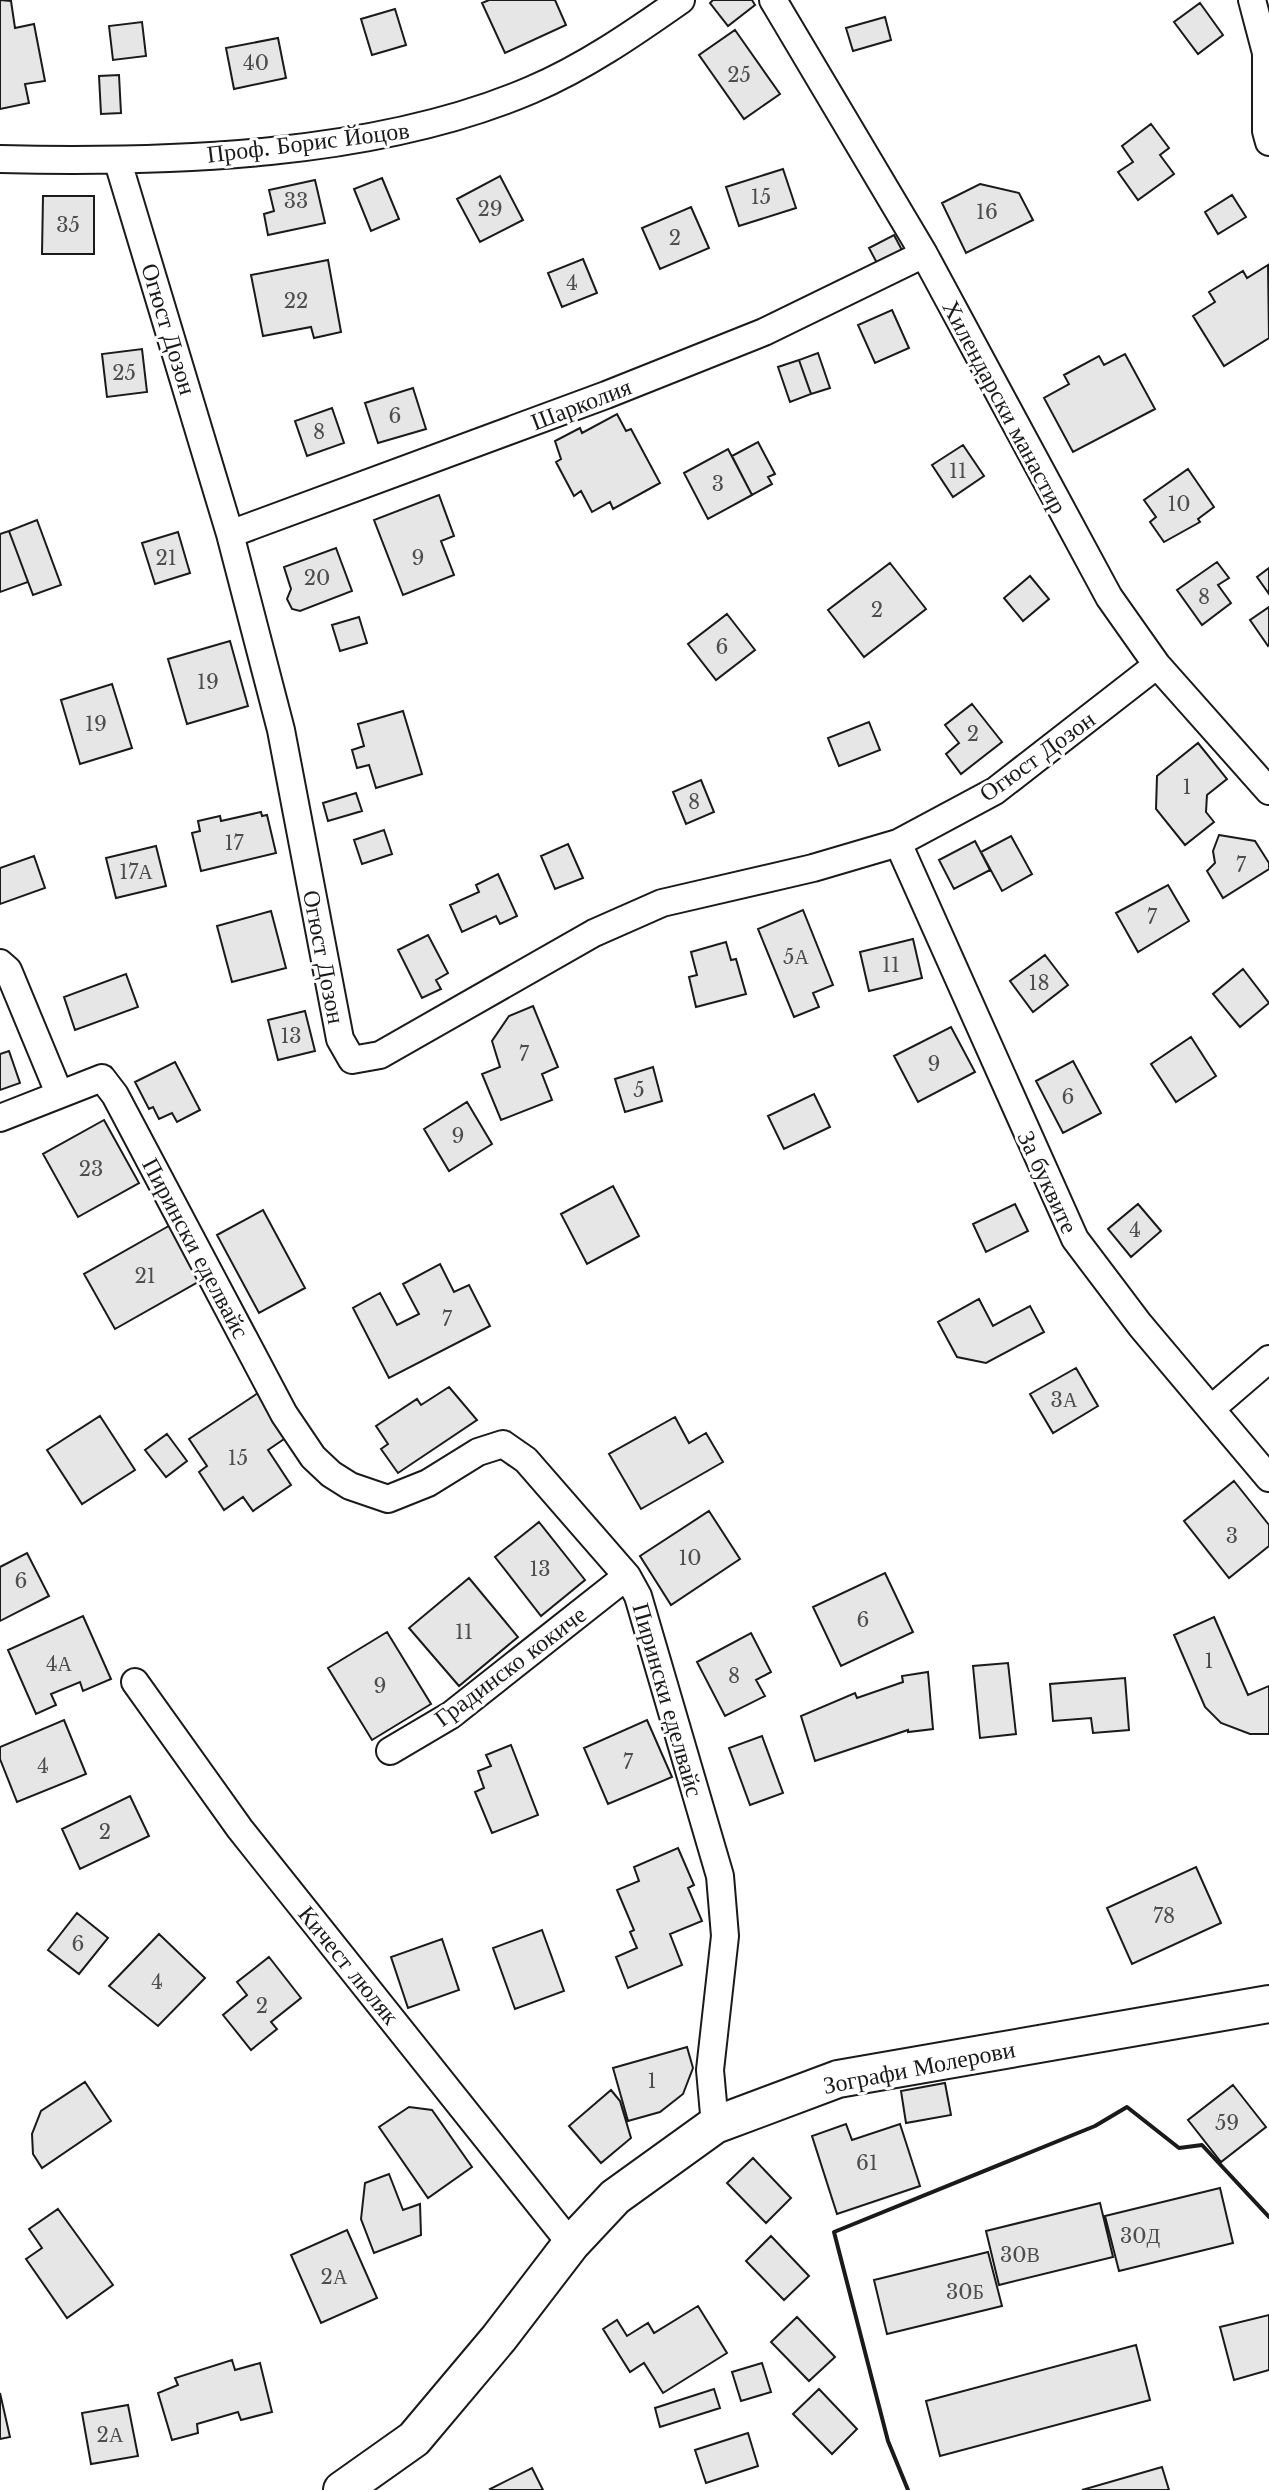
<svg xmlns="http://www.w3.org/2000/svg" width="1269" height="2490" font-family="'Libre Baskerville',serif">
	<style>
		.building { fill: #e6e6e6; stroke: #1a1a1a; stroke-width: 2 }
		.lines { fill: none; stroke-linecap: round; stroke-linejoin: round }
		.street-casing { stroke: #1a1a1a; stroke-width: 30 }
		.secondary-casing { stroke: #1a1a1a; stroke-width: 40 }
		.street { stroke: #fff; stroke-width: 26 }
		.secondary { stroke: #fff; stroke-width: 36 }
		.wall { stroke: #1a1a1a; stroke-width: 4 }
		.labels { text-anchor: middle; dominant-baseline: central; stroke-width: 6; stroke-linejoin: round; paint-order: stroke }
		.number-label { font-size: 20px; fill: #4d4d4d }
		.street-label { font-size: 24px; fill: #1a1a1a; stroke: #fff }
	</style>
	<rect width="100%" height="100%" fill="#fff"/>
	<path class="building" d="M0,0L11,1L15,28L34,24L45,81L25,84L29,103L0,109Z
		M489,0H555L566,25L505,53L482,3Z
		M713,0H752L755,5L728,26L710,3Z
		M1200,3L1223,35L1198,54L1174,22Z
		M395,9L406,45L372,55L361,19Z
		M885,17L891,40L853,51L846,28Z
		M142,22L146,56L113,60L109,26Z
		M735,30L780,94L744,119L699,55Z
		M278,38L286,78L234,89L226,48Z
		M119,75L121,113L101,114L99,76Z
		M1151,124L1169,148L1160,155L1174,174L1138,200L1118,172L1133,162L1122,146Z
		M783,169L796,208L739,226L726,187Z
		M500,176L523,220L480,242L457,199Z
		M382,178L399,219L371,231L354,189Z
		M315,180L325,223L268,235L264,214L274,211L269,190Z
		M980,184L1019,193L1033,220L966,253L942,203Z
		M1232,195L1246,217L1218,234L1205,212Z
		M43,196H94V254H42Z
		M691,207L709,248L660,269L642,228Z
		M894,235L903,252L878,265L869,248Z
		M583,259L597,293L562,307L548,273Z
		M328,260L341,332L314,338L311,327L263,336L251,275Z
		M1268,265L1269,338L1224,366L1193,316L1215,302L1209,292L1243,271L1247,278Z
		M892,310L909,348L875,363L858,325Z
		M142,349L147,392L107,397L102,354Z
		M818,353L830,388L811,394L799,360Z
		M1125,354L1155,409L1073,452L1044,398L1069,384L1064,375L1099,356L1104,365Z
		M799,360L811,394L790,402L778,367Z
		M413,388L426,429L378,443L365,403Z
		M332,408L344,443L307,456L295,421Z
		M617,414L626,431L631,429L660,483L613,509L610,502L592,512L581,491L574,496L556,462L561,459L555,441L580,428L582,433Z
		M758,442L775,474L768,477L772,484L752,495L732,456Z
		M963,445L984,476L953,497L932,465Z
		M728,449L752,495L708,519L684,473Z
		M1188,469L1214,507L1198,519L1200,522L1164,542L1150,522L1156,517L1144,500Z
		M439,495L454,536L441,541L454,575L403,595L374,520Z
		M37,520L61,585L33,595L9,531Z
		M9,531L28,582L0,592V534Z
		M178,532L190,573L155,584L142,543Z
		M336,548L352,591L300,611L292,609L287,599L291,589L284,567Z
		M1217,562L1229,578L1218,585L1231,603L1202,625L1177,590Z
		M890,563L926,609L864,657L828,610Z
		M1269,568V594L1257,577Z
		M1030,576L1049,599L1023,621L1004,598Z
		M1269,607V645L1268,646L1250,620Z
		M727,614L755,650L716,680L688,644Z
		M359,617L367,643L340,651L332,625Z
		M230,641L248,706L187,724L168,659Z
		M112,684L132,748L80,764L61,700Z
		M972,704L1002,742L961,774L946,754L959,743L945,725Z
		M403,711L422,774L376,788L369,765L357,768L352,750L364,746L358,724Z
		M869,722L880,750L839,766L828,738Z
		M1198,743L1227,779L1207,795L1206,812L1214,822L1185,845L1156,809L1157,776Z
		M701,780L714,812L686,824L673,792Z
		M356,793L362,811L328,821L323,803Z
		M261,812L262,816L267,815L276,853L201,871L192,833L200,831L198,821L220,816L221,821Z
		M384,830L392,854L362,864L354,840Z
		M1219,835L1255,841L1269,863V869L1223,898L1207,871L1215,863L1213,851Z
		M1011,836L1032,874L1002,891L981,852Z
		M975,841L990,870L954,889L939,860Z
		M568,844L583,878L555,889L541,856Z
		M156,846L166,886L116,898L106,858Z
		M34,856L45,888L0,904V868Z
		M498,874L517,916L500,924L496,916L462,932L450,905L479,892L476,885Z
		M1168,885L1189,921L1138,952L1116,913Z
		M803,910L833,985L813,993L819,1007L794,1017L758,929Z
		M271,911L286,968L232,982L217,926Z
		M428,935L448,973L436,980L441,989L422,998L398,950Z
		M913,939L922,978L869,991L860,952Z
		M726,942L731,960L736,959L746,994L696,1007L689,977L697,975L691,952Z
		M1045,955L1068,985L1033,1012L1010,981Z
		M1243,969L1269,1003L1240,1027L1213,994Z
		M126,974L138,1007L75,1030L64,997Z
		M533,1006L558,1067L542,1074L552,1100L501,1120L482,1074L500,1067L492,1041L509,1016Z
		M305,1011L315,1051L278,1060L268,1020Z
		M951,1027L975,1072L918,1102L894,1056Z
		M1191,1037L1216,1076L1176,1102L1151,1064Z
		M9,1051L20,1083L0,1090V1054Z
		M1073,1061L1101,1113L1063,1133L1036,1081Z
		M175,1062L200,1110L177,1122L172,1113L159,1119L153,1107L149,1109L135,1082Z
		M653,1067L662,1101L625,1112L615,1079Z
		M814,1094L830,1127L784,1149L768,1116Z
		M467,1102L492,1144L449,1171L424,1129Z
		M104,1120L139,1183L78,1217L43,1154Z
		M613,1186L639,1236L587,1264L561,1214Z
		M1015,1204L1028,1231L986,1252L973,1224Z
		M1138,1204L1161,1231L1131,1257L1108,1229Z
		M263,1210L305,1288L259,1313L217,1235Z
		M174,1223L205,1278L115,1329L84,1274Z
		M440,1264L454,1292L469,1285L490,1326L389,1378L353,1308L380,1293L397,1325L419,1314L403,1284Z
		M979,1299L993,1326L1030,1306L1044,1332L986,1363L957,1357L938,1322Z
		M1076,1368L1098,1406L1053,1433L1030,1394Z
		M449,1387L477,1420L398,1473L381,1449L388,1444L376,1426L417,1399L421,1405Z
		M258,1393L287,1437L268,1450L291,1485L253,1511L243,1497L224,1510L199,1472L207,1466L189,1439Z
		M100,1416L135,1470L82,1504L47,1450Z
		M675,1417L689,1443L706,1433L723,1462L641,1509L609,1454Z
		M167,1434L187,1461L166,1477L145,1450Z
		M1234,1481L1269,1525V1546L1229,1578L1184,1521Z
		M709,1511L740,1559L671,1605L640,1556Z
		M539,1522L585,1580L541,1616L495,1557Z
		M27,1553L49,1596L0,1621V1567Z
		M885,1573L913,1632L841,1666L813,1607Z
		M469,1578L518,1637L459,1686L409,1628Z
		M83,1616L111,1679L83,1691L80,1682L51,1694L56,1705L36,1714L8,1650Z
		M1214,1617L1248,1695L1269,1686V1734H1250L1221,1723L1205,1707L1174,1635Z
		M387,1632L431,1704L372,1740L328,1668Z
		M751,1633L771,1672L756,1680L765,1696L725,1716L697,1662Z
		M1008,1663L1016,1734L980,1738L973,1666Z
		M928,1672L933,1729L908,1732V1730L815,1761L801,1716L855,1693L857,1698L903,1682L902,1676Z
		M1125,1678L1129,1730L1093,1733L1091,1718L1053,1721L1050,1684Z
		M64,1720L86,1774L17,1802L0,1759V1747Z
		M647,1720L672,1777L608,1804L584,1748Z
		M762,1736L783,1793L750,1805L729,1748Z
		M511,1745L538,1815L492,1833L475,1792L484,1788L478,1771L491,1766L486,1755Z
		M130,1796L149,1836L80,1869L62,1829Z
		M678,1848L694,1885L688,1888L702,1921L670,1934L682,1965L628,1988L616,1957L637,1948L630,1932L634,1930L617,1890L639,1881L634,1867Z
		M1196,1867L1221,1923L1132,1964L1107,1908Z
		M77,1913L108,1938L79,1974L48,1950Z
		M542,1930L564,1991L515,2009L493,1948Z
		M159,1934L205,1978L158,2026L109,1986Z
		M442,1939L459,1990L408,2008L391,1957Z
		M269,1957L301,1998L271,2022L277,2029L251,2050L223,2015L247,1995L237,1982Z
		M687,2047L693,2068L683,2094L660,2112L628,2121L613,2068Z
		M85,2082L111,2121L42,2168L33,2154L32,2134L41,2111Z
		M945,2083L951,2115L906,2123L901,2091Z
		M1233,2085L1266,2127L1221,2162L1188,2120Z
		M611,2090L620,2101L631,2138L601,2163L569,2126Z
		M409,2107L432,2110L472,2167L428,2198L379,2127Z
		M846,2124L852,2140L900,2124L920,2186L837,2214L812,2136Z
		M753,2158L791,2198L766,2223L727,2183Z
		M389,2174L403,2210L420,2204L421,2235L374,2253L361,2219L365,2183Z
		M1220,2188L1233,2243L1119,2271L1105,2216Z
		M1100,2203L1113,2257L999,2285L986,2231Z
		M58,2209L113,2285L67,2318L26,2259L42,2248L29,2229Z
		M347,2230L377,2298L321,2323L291,2255Z
		M771,2236L809,2276L784,2300L746,2261Z
		M988,2252L1002,2306L887,2334L874,2280Z
		M698,2306L727,2353L663,2393L644,2363L630,2372L603,2329L617,2320L627,2336L648,2323L654,2333Z
		M1269,2315V2370L1234,2380L1220,2327Z
		M797,2317L835,2357L809,2381L771,2342Z
		M1136,2345L1150,2400L940,2456L926,2401Z
		M232,2360L235,2370L260,2363L272,2412L241,2420L238,2412L197,2424L198,2433L172,2440L158,2393L178,2385L175,2378Z
		M762,2363L771,2392L741,2401L732,2372Z
		M714,2389L720,2408L660,2427L655,2408Z
		M819,2389L857,2429L832,2454L793,2414Z
		M0,2393L10,2437L0,2439Z
		M128,2405L138,2456L91,2464L82,2413Z
		M748,2433L758,2466L706,2483L695,2450Z
		M1162,2467L1169,2490H1082Z
		M532,2468L543,2490H491L490,2489Z"/>
	<g class="lines">
		<defs>
			<path id="street" d="M773,0L924,254L1109,597L1157,665L1269,791
				M1252,0L1266,53V131L1269,142
				M0,159C168,163 375,157 531,90C585,67 634,33 681,0
				M118,162L230,534L281,730L340,1039L352,1060L380,1055L594,933L662,903L813,868L898,843L995,791L1157,665
				M230,534L606,395L764,332L924,254
				M898,843L1075,1239L1140,1325L1269,1478
				M0,963L8,970L59,1093
				M0,1118L102,1078L115,1095L284,1414L313,1457L331,1474L350,1486L388,1499L428,1483L478,1452L503,1444L526,1460L627,1576L638,1596L720,1876L725,1936L710,2070L715,2125
				M1211,1409L1269,1359
				M135,1682L240,1829L571,2244
				M390,1751L451,1715L627,1576"/>
			<path id="secondary" d="M342,2490L414,2439L499,2338L571,2244L615,2197L715,2125L838,2079L1269,2004"/>
		</defs>
		<use href="#street" class="street-casing"/>
		<use href="#secondary" class="secondary-casing"/>
		<use href="#street" class="street"/>
		<use href="#secondary" class="secondary"/>
		<path class="wall" d="M908,2490L888,2441L834,2232L1095,2126L1127,2107L1179,2148L1202,2145L1269,2217"/>
	</g>
	<g class="labels">
		<g class="number-label">
			<text x="256" y="63">40</text>
			<text x="739" y="75">25</text>
			<text x="761" y="197">15</text>
			<text x="296" y="201">33</text>
			<text x="490" y="209">29</text>
			<text x="987" y="212">16</text>
			<text x="68" y="225">35</text>
			<text x="675" y="238">2</text>
			<text x="572" y="283">4</text>
			<text x="296" y="301">22</text>
			<text x="124" y="373">25</text>
			<text x="395" y="416">6</text>
			<text x="319" y="432">8</text>
			<text x="958" y="471">11</text>
			<text x="718" y="484">3</text>
			<text x="1179" y="504">10</text>
			<text x="166" y="558">21</text>
			<text x="418" y="558">9</text>
			<text x="317" y="578">20</text>
			<text x="1204" y="597">8</text>
			<text x="877" y="610">2</text>
			<text x="722" y="647">6</text>
			<text x="208" y="682">19</text>
			<text x="96" y="724">19</text>
			<text x="973" y="734">2</text>
			<text x="1187" y="787">1</text>
			<text x="694" y="802">8</text>
			<text x="234" y="843">17</text>
			<text x="1241" y="865">7</text>
			<text x="136" y="872">17А</text>
			<text x="1152" y="917">7</text>
			<text x="796" y="957">5А</text>
			<text x="891" y="965">11</text>
			<text x="1039" y="983">18</text>
			<text x="291" y="1036">13</text>
			<text x="524" y="1054">7</text>
			<text x="934" y="1064">9</text>
			<text x="639" y="1090">5</text>
			<text x="1068" y="1097">6</text>
			<text x="458" y="1136">9</text>
			<text x="91" y="1169">23</text>
			<text x="1135" y="1230">4</text>
			<text x="145" y="1276">21</text>
			<text x="447" y="1319">7</text>
			<text x="1064" y="1400">3А</text>
			<text x="238" y="1458">15</text>
			<text x="1232" y="1536">3</text>
			<text x="690" y="1558">10</text>
			<text x="540" y="1569">13</text>
			<text x="21" y="1581">6</text>
			<text x="863" y="1620">6</text>
			<text x="464" y="1632">11</text>
			<text x="1209" y="1661">1</text>
			<text x="59" y="1664">4А</text>
			<text x="734" y="1676">8</text>
			<text x="380" y="1686">9</text>
			<text x="628" y="1762">7</text>
			<text x="43" y="1766">4</text>
			<text x="105" y="1832">2</text>
			<text x="1164" y="1916">78</text>
			<text x="78" y="1944">6</text>
			<text x="157" y="1982">4</text>
			<text x="262" y="2006">2</text>
			<text x="652" y="2081">1</text>
			<text x="1227" y="2123">59</text>
			<text x="867" y="2163">61</text>
			<text x="1140" y="2236">30Д</text>
			<text x="1020" y="2255">30В</text>
			<text x="334" y="2277">2А</text>
			<text x="965" y="2292">30Б</text>
			<text x="110" y="2435">2А</text>
		</g>
		<g class="street-label">
			<text transform="translate(308 142) rotate(-7)">Проф. Борис Йоцов</text>
			<text transform="translate(169 329) rotate(73)">Огюст Дозон</text>
			<text transform="translate(581 404) rotate(-21)">Шарколия</text>
			<text transform="translate(1005 407) rotate(62)">Хилендарски манастир</text>
			<text transform="translate(1037 756) rotate(-36)">Огюст Дозон</text>
			<text transform="translate(324 957) rotate(79)">Огюст Дозон</text>
			<text transform="translate(1048 1182) rotate(65)">За буквите</text>
			<text transform="translate(196 1248) rotate(62)">Пирински еделвайс</text>
			<text transform="translate(510 1666) rotate(-37)">Градинско кокиче</text>
			<text transform="translate(668 1700) rotate(74)">Пирински еделвайс</text>
			<text transform="translate(349 1965) rotate(51)">Кичест люляк</text>
			<text transform="translate(919 2067) rotate(-11)">Зографи Молерови</text>
		</g>
	</g>
</svg>
